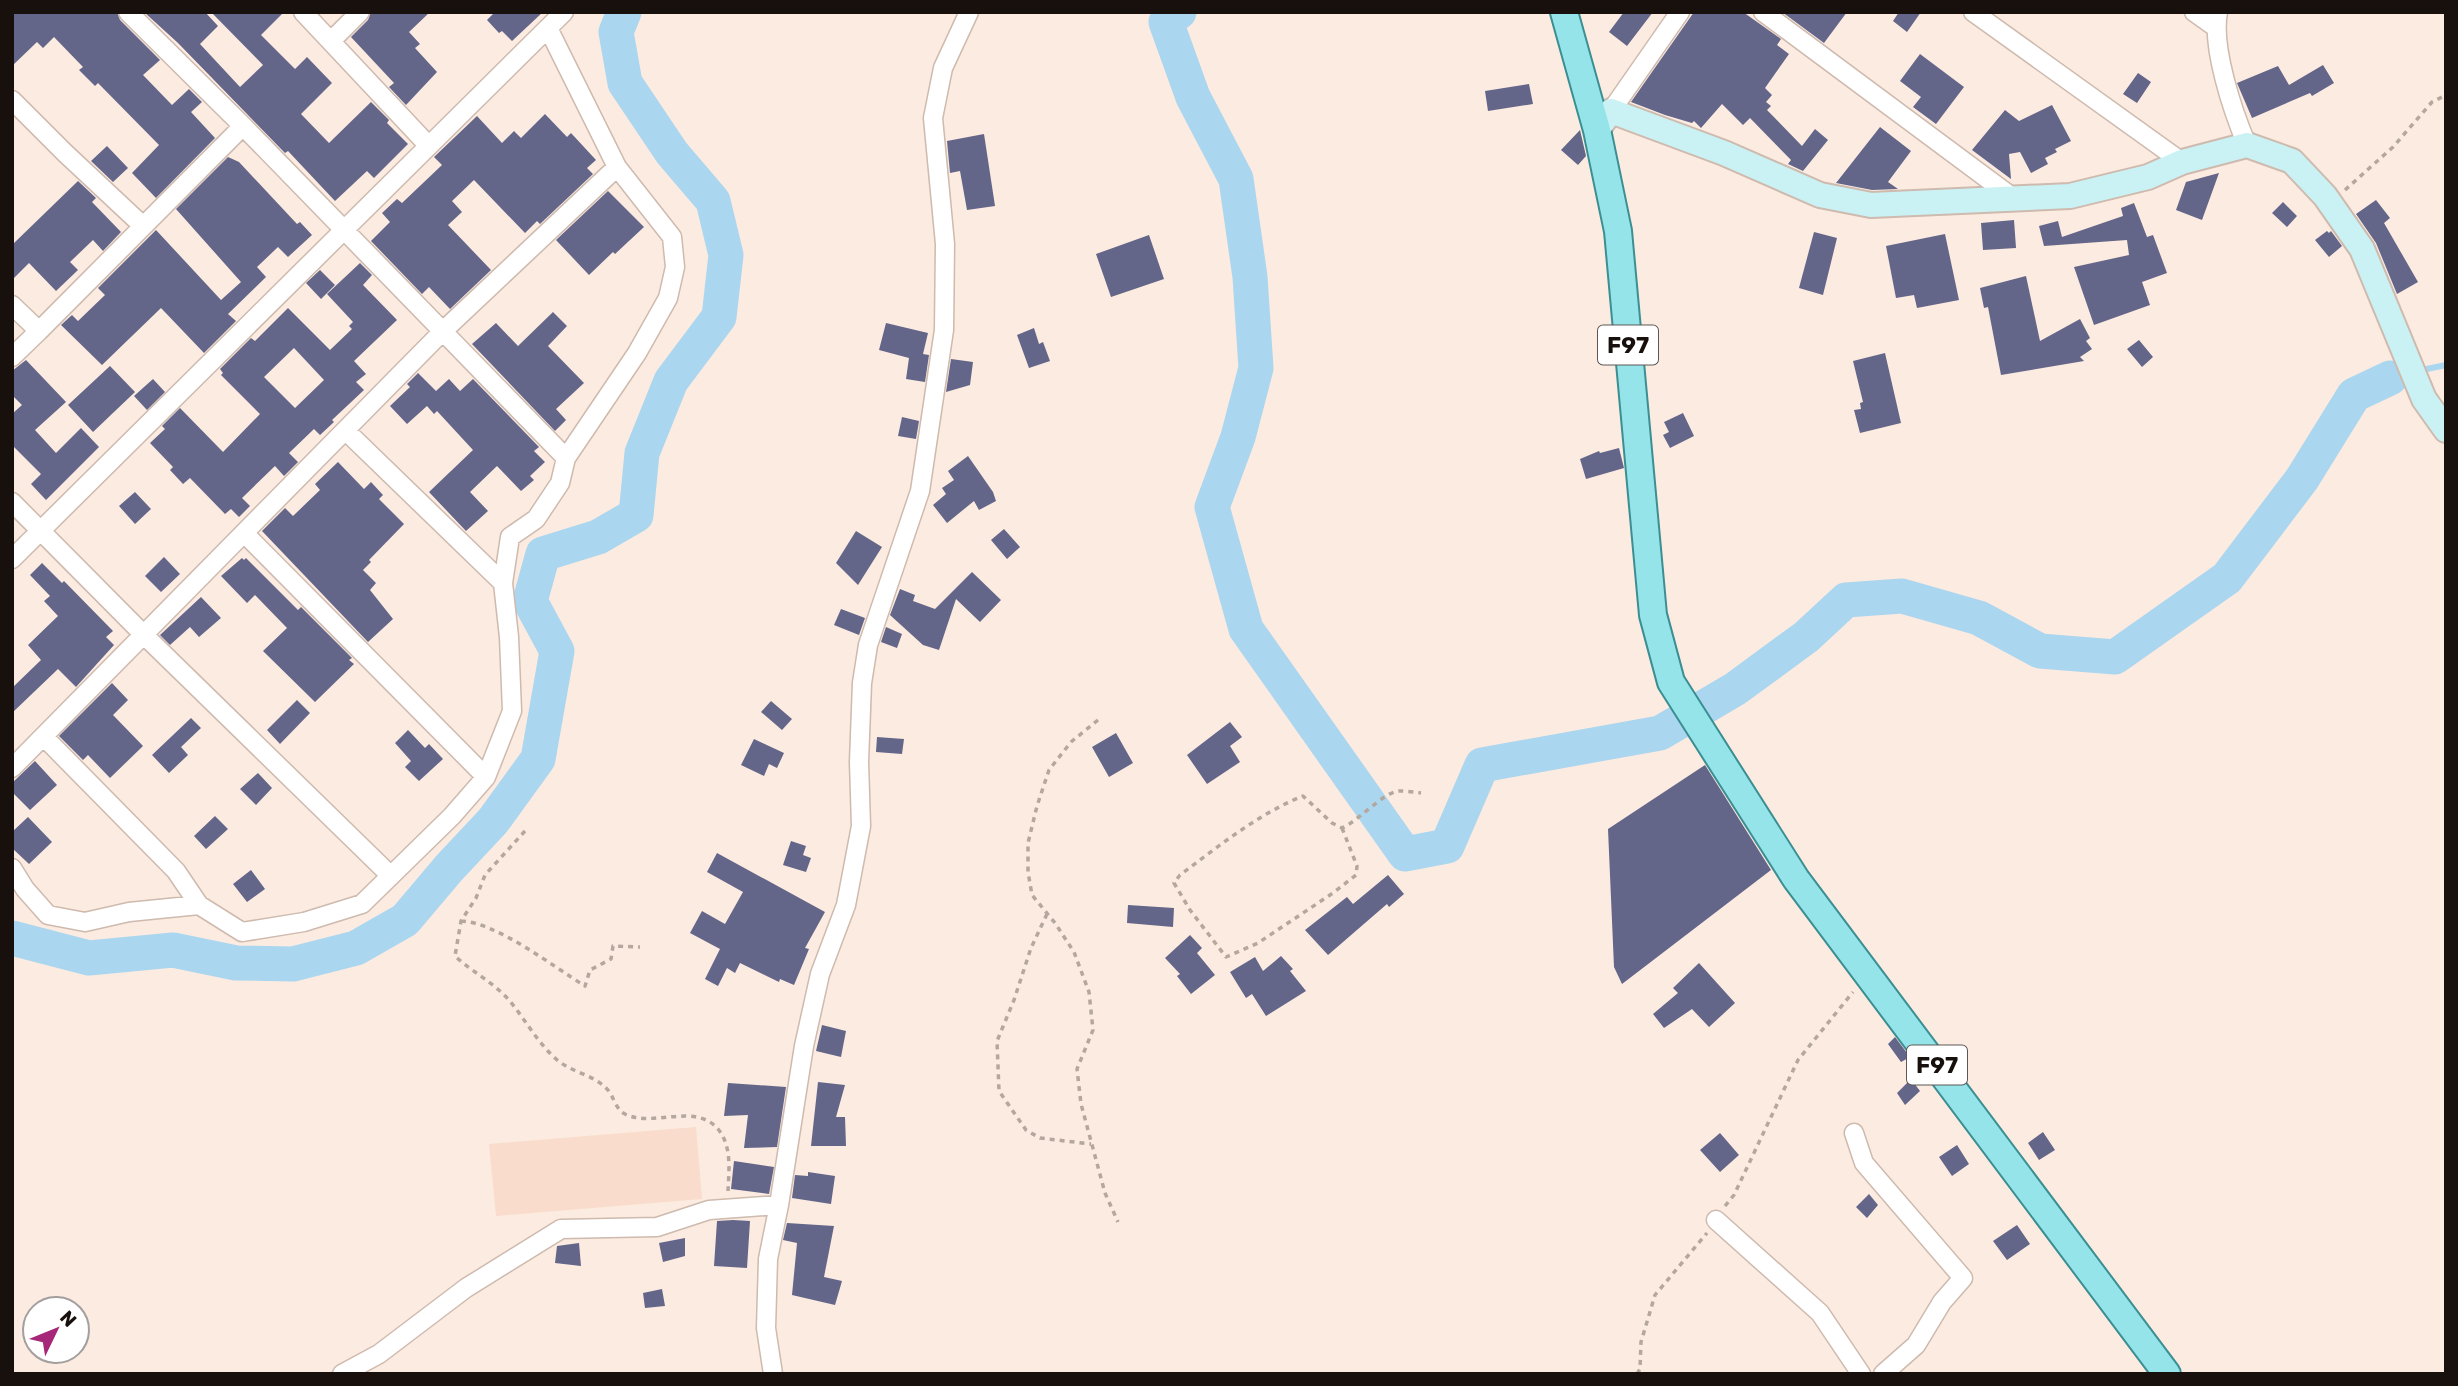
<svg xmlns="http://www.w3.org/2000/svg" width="2458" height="1386" font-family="Rubik,sans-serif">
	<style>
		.built { fill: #f9dccb }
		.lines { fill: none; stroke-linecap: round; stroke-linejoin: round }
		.stream { stroke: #abd6ef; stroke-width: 6 }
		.river { stroke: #abd6ef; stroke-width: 35 }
		.building { fill: #636589; fill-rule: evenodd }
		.minor-casing { stroke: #cebaae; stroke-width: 21 }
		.secondary-casing { stroke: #cebaae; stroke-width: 28 }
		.primary-casing { stroke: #3b8e92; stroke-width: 30 }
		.path { stroke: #b4a79e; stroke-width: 3.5; stroke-dasharray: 5 5; stroke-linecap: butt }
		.minor { stroke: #fff; stroke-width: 18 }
		.secondary { stroke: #caf2f4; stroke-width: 24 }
		.primary { stroke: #95e4e9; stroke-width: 26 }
		.labels { text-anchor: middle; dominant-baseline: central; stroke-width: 6; stroke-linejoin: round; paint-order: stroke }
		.shield { fill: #fff; stroke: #5d5855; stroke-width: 2 }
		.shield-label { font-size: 23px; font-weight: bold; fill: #17100c }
	</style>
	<rect width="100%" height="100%" fill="#fcebe0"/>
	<path class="built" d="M696,1127L702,1199L496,1216L489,1144Z"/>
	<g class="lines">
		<path class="stream" d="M2417,371L2446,365
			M2390,378L2406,374"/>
		<path class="river" d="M1179,12L1166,22L1193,97L1236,179L1250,277L1256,368L1238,437L1212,507L1246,629L1405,854L1447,846L1482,765L1660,733L1735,689L1806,637L1846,600L1902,596L1979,618L2040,651L2115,657L2227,578L2302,479L2354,395L2390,378
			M12,938L89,958L173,950L236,963L293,964L356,948L405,920L449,868L493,821L538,759L557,651L530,601L543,554L598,537L636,515L642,453L671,381L719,317L726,255L713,201L672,153L625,83L616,32L624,12"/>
	</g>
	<path class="building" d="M12,12H117L120,20L160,60L143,75L172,105L189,89L202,102L191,112L215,138L156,198L132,173L159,145L98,83L95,86L79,70L83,67L54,37L43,48L37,42L12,66Z
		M144,12H205L218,26L200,44L240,87L263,65L211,12H284L261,35L295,69L307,57L332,83L301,114L329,143L371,102L389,120L387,123L408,144L374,178L367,171L335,201L288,151L285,153L178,43Z
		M371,12H430L409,32L420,44L415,48L437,72L406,105L389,87L394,83L351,37L368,20Z
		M495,12H543L512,41L502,31L499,33L487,20Z
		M1624,12H1653L1627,46L1609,32Z
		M1694,12H1743L1781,39L1777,45L1789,54L1765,88L1772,95L1766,102L1771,106L1767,110L1802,146L1815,129L1828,140L1803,171L1788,164L1791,160L1750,118L1743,125L1722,104L1701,128L1694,121L1692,123L1665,115L1631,102Z
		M1782,12H1847L1824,43Z
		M1899,12H1921L1907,32L1893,21Z
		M1920,54L1964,87L1936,124L1913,107L1921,97L1900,81Z
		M2323,65L2334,83L2312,96L2310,93L2252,118L2237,83L2278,66L2289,85Z
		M2138,73L2151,82L2137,103L2123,94Z
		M1529,84L1533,104L1488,111L1485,91Z
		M2052,105L2071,141L2055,149L2057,152L2045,158L2048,164L2031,173L2020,152L2009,154L2011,179L1972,150L2005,110L2019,121Z
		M545,114L567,137L571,133L596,160L587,168L593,174L540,224L537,221L525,233L474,180L452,201L462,212L448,225L491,270L450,309L429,287L422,294L371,241L390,222L382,213L397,199L402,203L442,165L434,157L477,116L502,143L514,131L521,138Z
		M1880,127L1911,151L1888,182L1898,189L1872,190L1836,183Z
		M1580,130L1586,156L1578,165L1561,150Z
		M984,134L995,206L967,210L960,171L950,173L947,141Z
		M107,146L128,168L113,182L91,161Z
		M228,157L239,162L297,224L300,222L312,235L288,257L278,247L257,267L266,277L228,314L236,321L204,353L161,308L102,365L61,325L72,315L78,321L105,295L98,288L156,230L221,300L241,282L176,209Z
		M2219,173L2202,220L2176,210L2186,182Z
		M78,181L96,198L92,202L121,232L103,251L93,240L70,262L78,270L56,291L29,263L12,280V245Z
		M608,191L644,227L615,254L613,252L589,275L556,240Z
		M2376,200L2390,218L2384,223L2418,282L2397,294L2376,243L2356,214Z
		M2283,202L2297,216L2287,227L2272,213Z
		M2134,203L2147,237L2153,235L2167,273L2142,282L2150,305L2094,325L2074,267L2129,255L2127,240L2044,246L2039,226L2058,221L2062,237L2123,216L2121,208Z
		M2014,220L2016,248L1983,250L1981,223Z
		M2327,231L2329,233L2331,231L2342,246L2329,257L2315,240Z
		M1814,232L1837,238L1823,295L1799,288Z
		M1945,234L1959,300L1917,308L1914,295L1896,298L1886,246Z
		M1149,235L1164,279L1111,297L1096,254Z
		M360,263L372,275L363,285L397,320L354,361L366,374L356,382L364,390L332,420L334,422L320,435L314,429L289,453L298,462L284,476L275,466L242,498L250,506L239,517L231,509L225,514L190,478L183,484L170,470L173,467L150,443L165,429L162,426L180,408L223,452L260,414L221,375L223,373L220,369L251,338L255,341L288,308L330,350L352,329L349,326L353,322L327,294ZM294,348L324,380L295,408L264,377Z
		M320,270L335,285L321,299L306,283Z
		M2026,276L2040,341L2080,319L2090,338L2086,341L2092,349L2080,357L2084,361L2001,375L1988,307L1984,308L1980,288Z
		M553,312L567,326L548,346L584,383L556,409L566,420L555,431L472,344L496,323L518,346Z
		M886,323L928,333L923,354L929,355L925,382L906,379L909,358L879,350Z
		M1034,328L1039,344L1043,342L1050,361L1029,368L1017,335Z
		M2139,340L2153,357L2142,367L2127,349Z
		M1885,353L1901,423L1860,433L1854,410L1861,409L1860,403L1863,402L1853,361Z
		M951,359L973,362L970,385L946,392Z
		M26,360L66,402L35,430L56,453L81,428L99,447L46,500L31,484L41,474L12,445V414L22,405L12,395V371Z
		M110,366L135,392L93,432L68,405Z
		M418,373L436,391L449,379L460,391L473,379L539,447L534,451L545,462L530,476L534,480L521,491L497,466L470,492L488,511L466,531L429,492L473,450L437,411L434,414L427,406L407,424L390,406L410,387L407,384Z
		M153,379L165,392L147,410L134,396Z
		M1683,413L1694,436L1670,448L1663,435L1669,432L1664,422Z
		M902,417L919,421L916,439L898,436Z
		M1619,448L1624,468L1586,479L1580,459L1599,451L1600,453Z
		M968,456L993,492L996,501L979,510L974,501L947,523L933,505L946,494L942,488L954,480L948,471Z
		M338,462L364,489L371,482L383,495L379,499L404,524L369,560L371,562L363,570L376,583L370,590L393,619L368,642L262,531L285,508L293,516L320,490L315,484Z
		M135,492L151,509L135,524L119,506Z
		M1004,529L1020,547L1007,559L991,540Z
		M856,531L882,547L858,585L836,563Z
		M164,557L180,574L161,592L145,576Z
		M242,558L244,560L246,558L298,610L301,607L352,658L349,660L354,664L315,702L263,651L287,628L255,595L247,603L221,576Z
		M42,563L62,583L64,581L113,631L106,637L114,645L76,687L58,669L12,713V688L41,660L28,645L58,616L44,601L50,596L30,575Z
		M972,572L1001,600L980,622L956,599L939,650L923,645L890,615L900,589L915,595L913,601L935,609Z
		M201,597L221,618L199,637L190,627L170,645L160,635Z
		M841,609L865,618L859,635L834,625Z
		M886,627L902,634L897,648L881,642Z
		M112,683L128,700L113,715L143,746L110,778L88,755L83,760L59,736Z
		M297,700L310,713L280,744L267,730Z
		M771,701L792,719L782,730L761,712Z
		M191,718L201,728L181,747L188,755L169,773L152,755Z
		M1230,722L1242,737L1230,746L1240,762L1207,784L1187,755Z
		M408,730L425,748L429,744L443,759L419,781L405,767L411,761L395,743Z
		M1116,733L1133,763L1109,777L1092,747Z
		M877,737L904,739L902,754L876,752Z
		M754,739L784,753L777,768L769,764L764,776L741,765Z
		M35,761L57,785L30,810L12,792V783Z
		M1705,765L1771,870L1622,984L1614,967L1608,829Z
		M258,773L272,788L256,805L240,789Z
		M215,816L228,829L206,849L194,836Z
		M28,817L52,842L29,864L12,848V832Z
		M791,841L806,846L803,855L811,858L806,872L783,865Z
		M717,853L825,912L805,948L809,949L794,985L780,979L779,982L740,963L735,973L727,968L718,986L705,979L720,949L690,933L702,911L725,924L743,892L707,872Z
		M251,870L265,889L247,902L233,884Z
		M1388,875L1404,894L1389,907L1387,904L1328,955L1305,930L1347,897L1353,904Z
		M1128,905L1174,908L1173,927L1127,923Z
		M1190,935L1202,948L1197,953L1215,975L1191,994L1177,976L1180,974L1165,958Z
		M1281,956L1293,969L1290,971L1306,991L1266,1016L1252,994L1246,998L1230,972L1255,957L1263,971Z
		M1699,963L1735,1003L1709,1027L1692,1009L1664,1028L1653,1014L1678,993L1673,988Z
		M822,1025L846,1031L841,1057L816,1051Z
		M1895,1037L1910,1057L1901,1062L1888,1044Z
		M1911,1079L1920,1091L1905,1105L1897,1093Z
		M818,1082L845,1085L836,1117H845L846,1146H811Z
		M728,1083L786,1087L777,1147L744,1148L748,1115L724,1116Z
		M2043,1132L2055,1150L2039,1160L2028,1143Z
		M1720,1133L1739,1155L1720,1172L1700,1150Z
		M1957,1145L1969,1164L1952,1176L1939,1157Z
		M734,1161L774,1167L769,1194L731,1189Z
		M808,1172L835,1176L831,1204L792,1198L795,1175L808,1176Z
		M1869,1194L1878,1205L1867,1218L1856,1207Z
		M733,1220L750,1221L747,1268L714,1266L717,1221Z
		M787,1223L834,1226L824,1277L842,1281L835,1305L792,1295L797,1243L783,1240Z
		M2017,1225L2030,1244L2007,1260L1993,1241Z
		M685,1238V1256L663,1262L659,1243Z
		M579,1243L581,1266L555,1263L557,1246Z
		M662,1289L665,1306L645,1308L643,1293Z"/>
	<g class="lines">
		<defs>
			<path id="minor" d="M128,12L243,126L566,458
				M303,12L428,145
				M1763,12L2016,200
				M1973,12L2182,162
				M2194,12L2215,27
				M2218,12C2211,47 2233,112 2247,145
				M331,41L360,12
				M12,100L65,153L143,226
				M1611,111L1680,12
				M12,305L39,331L243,126
				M12,357L39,331
				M346,431L503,583
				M12,502L144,635L391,876
				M245,534L486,777
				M12,559L564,12
				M44,737L176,871L199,905L242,932L304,922L362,904L452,816L486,777L512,711L509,637L503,583L510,537L536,519L560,483L566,458L637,353L668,298L675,267L672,237L617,167L548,28
				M12,768L443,331L617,167
				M12,868L25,889L48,915L85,922L129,912L199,905
				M1854,1133L1864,1163L1963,1278L1942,1302L1916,1345L1883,1374
				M1716,1220L1820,1313L1861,1374
				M342,1374L379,1354L466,1288L561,1229L657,1227L709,1210L779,1205
				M773,1374L766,1328L768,1259L779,1205L804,1046L820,974L846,905L861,826L859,762L862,683L868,645L920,491L944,330L945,244L933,118L943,68L969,12"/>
			<path id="secondary" d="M1597,130L1611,111L1724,153L1820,195L1871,205L2070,196L2148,177L2182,162L2247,145L2292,161L2325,196L2362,249L2424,399L2446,430"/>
			<path id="primary" d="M1564,12L1597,130L1618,231L1653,615L1671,682L1796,879L2167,1374"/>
		</defs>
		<use href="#minor" class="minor-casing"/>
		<use href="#secondary" class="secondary-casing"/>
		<use href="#primary" class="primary-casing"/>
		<path class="path" d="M2345,190L2393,147L2432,102L2446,95
			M1098,720L1071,742L1049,770L1037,806L1028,843V872L1032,895L1055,923L1074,952L1089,992L1093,1030L1077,1069L1081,1104L1105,1193L1118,1222
			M1342,828L1357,866L1356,875L1333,893L1258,943L1226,957L1190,910L1174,883L1180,875C1219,846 1258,814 1303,796L1332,823L1342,828C1360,820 1382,793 1399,791C1406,791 1414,792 1421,793
			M525,831L485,875L476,898L461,921L455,956C472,972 493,982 509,1000C525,1019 537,1042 556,1059C570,1072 593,1074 607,1089C614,1096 615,1109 625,1114C652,1128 695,1102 718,1129C732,1146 729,1170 728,1191
			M1047,914L1031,948L1014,1000L997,1041L999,1091L1026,1130L1040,1138L1091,1144
			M461,921C496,922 554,967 585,986L590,970L611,959L613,946L640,947
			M1725,1206L1734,1195L1798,1060L1853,992
			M1637,1374L1640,1369L1641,1342L1655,1295L1707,1233"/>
		<use href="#minor" class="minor"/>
		<use href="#secondary" class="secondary"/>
		<use href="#primary" class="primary"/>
	</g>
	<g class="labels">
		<g class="shield">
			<rect x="1598" y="325.5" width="60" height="39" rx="5"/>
			<rect x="1907" y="1045.5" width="60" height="39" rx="5"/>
		</g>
		<g class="shield-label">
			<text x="1628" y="345">F97</text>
			<text x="1937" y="1065">F97</text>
		</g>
	</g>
	<rect width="2458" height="1386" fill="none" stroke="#17100c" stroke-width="28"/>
	<g transform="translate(56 1330) rotate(47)"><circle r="33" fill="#ffffff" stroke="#a29f9e" stroke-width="2"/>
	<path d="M0-5L12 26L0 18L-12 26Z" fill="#a62778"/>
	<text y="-10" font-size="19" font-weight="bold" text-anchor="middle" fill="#17100c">N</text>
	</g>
</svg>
